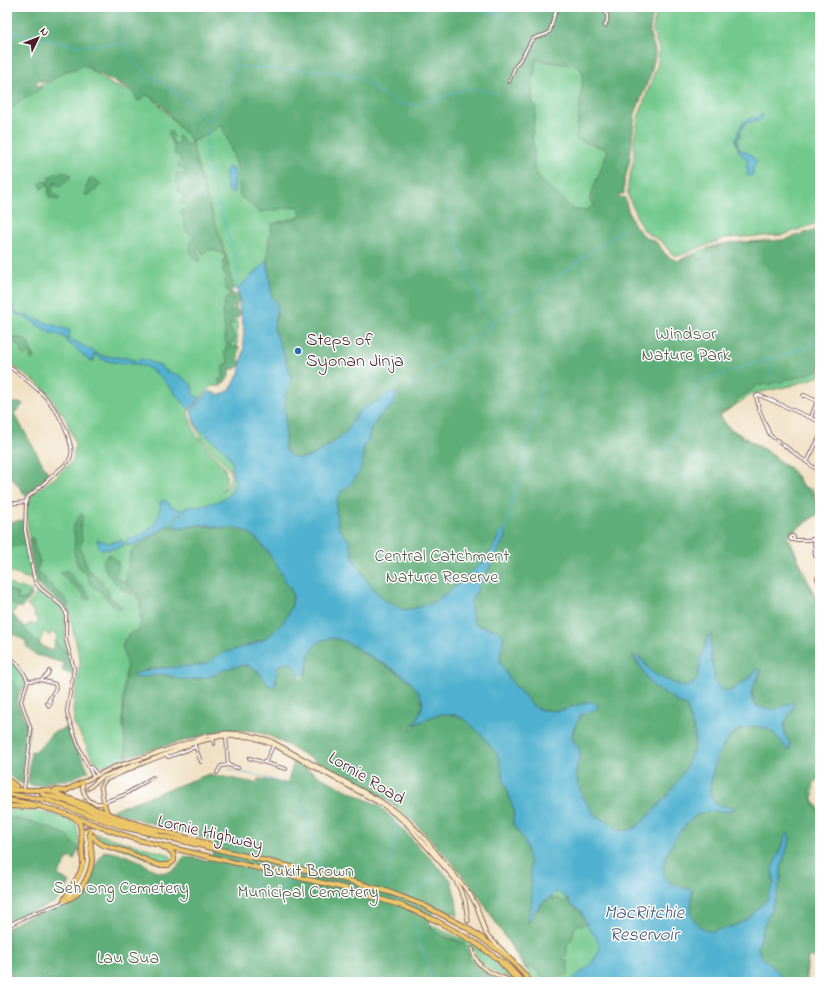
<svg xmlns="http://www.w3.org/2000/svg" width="827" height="989" font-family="'Indie Flower',sans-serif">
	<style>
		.green { fill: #73c98d; stroke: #5e745c; fill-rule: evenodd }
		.forest { fill: #5ead78; stroke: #546652; fill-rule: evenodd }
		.water { fill: #50b1cf; stroke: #4d687d }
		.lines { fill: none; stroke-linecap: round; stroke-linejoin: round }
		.stream { stroke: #50b1cf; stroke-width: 1 }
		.secondary-tunnel { stroke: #cfbaa5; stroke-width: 3; stroke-dasharray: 3 1.5; stroke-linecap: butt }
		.highway-tunnel { stroke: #cfbaa5; stroke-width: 4; stroke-dasharray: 4 2; stroke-linecap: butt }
		.street-casing { stroke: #846361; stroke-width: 4 }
		.secondary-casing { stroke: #846361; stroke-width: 5 }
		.primary-casing { stroke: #846361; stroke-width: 5.5 }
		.highway-casing { stroke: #846361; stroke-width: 6 }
		.street { stroke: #fff; stroke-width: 2 }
		.secondary { stroke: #f7e8c3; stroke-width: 3 }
		.primary { stroke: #ebc669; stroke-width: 3.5 }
		.highway { stroke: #ebc669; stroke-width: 4 }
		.highway-bridge-casing { stroke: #846361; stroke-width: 6; stroke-linecap: butt }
		.highway-bridge { stroke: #ebc669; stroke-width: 4 }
		.poi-dot { fill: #1f6fb2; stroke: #fff; stroke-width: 1.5 }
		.labels { text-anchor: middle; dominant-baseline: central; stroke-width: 3; stroke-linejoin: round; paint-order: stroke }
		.park-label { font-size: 18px; fill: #585a4d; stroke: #fff }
		.poi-label { font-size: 18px; fill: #4a1f2b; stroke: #fff; text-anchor: start }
		.street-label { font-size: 18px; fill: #4a1f2b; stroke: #fff }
		.water-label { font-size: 19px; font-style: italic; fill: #4c596d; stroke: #fff }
	</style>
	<rect width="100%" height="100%" fill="#fff"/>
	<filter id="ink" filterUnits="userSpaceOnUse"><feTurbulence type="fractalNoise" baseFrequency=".025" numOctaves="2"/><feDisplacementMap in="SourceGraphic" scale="8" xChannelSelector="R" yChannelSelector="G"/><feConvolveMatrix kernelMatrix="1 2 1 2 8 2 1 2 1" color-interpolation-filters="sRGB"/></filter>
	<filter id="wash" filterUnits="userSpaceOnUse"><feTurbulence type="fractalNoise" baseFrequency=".012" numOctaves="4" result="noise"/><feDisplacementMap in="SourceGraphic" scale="16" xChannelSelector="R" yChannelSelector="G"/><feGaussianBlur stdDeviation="0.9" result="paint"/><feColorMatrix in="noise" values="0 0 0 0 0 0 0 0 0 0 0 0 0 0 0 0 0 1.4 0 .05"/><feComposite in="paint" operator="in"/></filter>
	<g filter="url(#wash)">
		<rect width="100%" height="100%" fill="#f0e1c4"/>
		<path class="green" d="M7,7H651L597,298L604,304L687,256L717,245L728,243L784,240L820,228V376L790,386L752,394L720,415L728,427L773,455L797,476L803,486L814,491L815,494L814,496L820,508V513L784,537L790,540L820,607V778L814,784L813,799L820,810V938L810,941L806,978L810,982H534L480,898L454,865L413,821L399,809L379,795L272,737L255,731L240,730H221L126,757L98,768L74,723L73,709L80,660L68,609L37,585L30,549L26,506L34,492L55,478L73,460L75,443L67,421L61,411L59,412L54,401L37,383L7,362V113L18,101L53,77ZM134,63L191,136L192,143L191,140L151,96L114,86L87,67ZM222,247L226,255L233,287L236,290L239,287L247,344L237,384L224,397L193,421L201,439L228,467L231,477L227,488L221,491L225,488L227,481L225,468L196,435L188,414L189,411L209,389L213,386H221L232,368L237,347V319L235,304L230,291L228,269ZM130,559L145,615L139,637L129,634L139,630L141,620L140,601L126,581ZM127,668L126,749C121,723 122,694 127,668Z
			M657,7H820V222L783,235L726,238L678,256L672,254L661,241L648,234L641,226L638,220L628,195V184L634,159V141L639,115L658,63L659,50L654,35L653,29Z
			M27,545L33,580L7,571V553L13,546Z
			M7,582L17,588L20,587L32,591L31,594H28L27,598L22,600L17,599L18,594L7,589Z
			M38,589L62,607L65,614V640L69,655L55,642L57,637L53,631L49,636L44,631L39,644L7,611V601L18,606L12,614L25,627L27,626L28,624H36L38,622L37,618L35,617L33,610H31L30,607L27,606L35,597Z
			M7,659C16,663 22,675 26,683L24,688L20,690L7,674Z
			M7,809C30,809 55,812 76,824L77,827L81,852L71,841L36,823L7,817Z
			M93,833L168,854L171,857V860L166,864L156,861V862C147,858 138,854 129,851C116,845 102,844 93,833Z
			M429,923C440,931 453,935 466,940C478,945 509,971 517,982C499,973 480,970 474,949H471C474,968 490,974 505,982C501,982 497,980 493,979C477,972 468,960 464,943L436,933Z"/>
		<path class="forest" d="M7,7H654L650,29V35L655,49V57L650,76L635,114L630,159L624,183V194H619V197L625,198C628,211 632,225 642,234C646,238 651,239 656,242C666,252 662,256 679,261L697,255L698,259H701L708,254V249L728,243L784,240L820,228V370L792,379H788L779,383L778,381L770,385L763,384L761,386L757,384C753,393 742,394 735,401L737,404L720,415V411L716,413L728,429L773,455L776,457L775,460L785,467H789L793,471L802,487L813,494L820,510L787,537L801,567L800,574L805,578L820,610V776C818,778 814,780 813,783C806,792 815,805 820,813V966L814,965L816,958L808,956L804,976L810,982H783L779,973L762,957L759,952L758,947L763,928L776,898L781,877V867L790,840L787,834L780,850L772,875L774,884L766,901L746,920L735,926L710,932L702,929L693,919L691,913L692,890C684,888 670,886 665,877C656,862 683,822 697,815C707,809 710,812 720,812C724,811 729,810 733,810V807C726,807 717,806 713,801C705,791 716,758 722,748C725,743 731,736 736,732C743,726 759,724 768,729C776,733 784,743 789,750L790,743C780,727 785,722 794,707L793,702C778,709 769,715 754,703L752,690L761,672L760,670L758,669C753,674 733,693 726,691C721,690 717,685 714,680L715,675L711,659V634L709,635L701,658L697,680L694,683L684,687L662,678L649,670L643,660L632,657L641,667L649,682L656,688L675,699L677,703L687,706C689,718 696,729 695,742C691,769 669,795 650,814C643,821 635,831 623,831C617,831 615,826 611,824C606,821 601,820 597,816C588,808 576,786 576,774C575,767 579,759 580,753L572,736L576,723L591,701L559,711L541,710L532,705L510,680L500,662V657L504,637L499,631L474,624L470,604L501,545L506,538L501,530L494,546L483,562L453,588L432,603L416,608L403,610L383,599L369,584L354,559L349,541L338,527L336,511L337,500L342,491L349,486L363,461V448L368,440L371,429L381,414L392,407L394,400L399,395L389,393C381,402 369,405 360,411C355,415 349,429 344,434C342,436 338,437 336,439C323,450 299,469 285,450V395L292,378L274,328V322L277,316L272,298L267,261L269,240L272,224L302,216L298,206L260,212L240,196L237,166L222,125L197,140H192C200,190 224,237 233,287V289L231,291L234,295L238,294L239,302H236L237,306H233L230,309L231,311L236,309L239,311V316L232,318V320L234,322L233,324H229V325L235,339L233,342L230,343V345L233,348L236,347H239L238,360L240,361V365L235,369L231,368C228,376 230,379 221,385L218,380L224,377L222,371L224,364L225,363L228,365L229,363L224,353L227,345C224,339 225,338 225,332C225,328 223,324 223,319C222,312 224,304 226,297H229L231,300H233C230,292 221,287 227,278L222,270L224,266L223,262L225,260V255L214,250H208L205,253H202L200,248L197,247L198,255L201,258L199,261C189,260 188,244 194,238V236L186,231C185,224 183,218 181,211L187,208V205L181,203V200L183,197V193L178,191L176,175L177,173L185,174L186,170L179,168L177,166L181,162L179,156L175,155L174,147L168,134L169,132L171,131L174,137L172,139L173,142L177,144L179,142L178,137L180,136L183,139V141L185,144H191L192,140C176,129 163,98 145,95L140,101H138L133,91L130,89L93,71L88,66L83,65L77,69L66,71L54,78L50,82C44,82 41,79 36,83V85L40,86L42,88L30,96L18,102L7,114ZM536,60L576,66L579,67L583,73L576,139L608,150L589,200L595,205L587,210H574L540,179L534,169V148L532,139L536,106L533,103L532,90Z
			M56,173H68L71,176L60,187L57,186L55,181L52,190L56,196L60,197L58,200L51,198L49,196L48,184L41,189L40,184L45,181L48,183L49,178Z
			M93,178L99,182L101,184L94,192L86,196L85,193L89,179Z
			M14,337L21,338L28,342L34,358L32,360L28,352L24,356L20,352L21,349L14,341Z
			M7,403H22L23,405L14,413L49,475L26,496L11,477L7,480Z
			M81,514H82C84,518 82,519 81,523C80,531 84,541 80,547L86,563L87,569L100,579L103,583V585L108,590L109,596L122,607L121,609L115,608L99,590L93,587L90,584L88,577L77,564L74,552L75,538L73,528L75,523Z
			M23,520L27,545L13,546L7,553V523Z
			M196,525C205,525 212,527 220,528C228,529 234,527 242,529C263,537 283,574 292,594C295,611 278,633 262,640C251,645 234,650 222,654C215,656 211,663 204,664C185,669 165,666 146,670C141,672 137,674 132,675C141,679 152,675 162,674C169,673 175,679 182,679C185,680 200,679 204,678C211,677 217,673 223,670C244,659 258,668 269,686L276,684L278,666L285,663H291L297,671L299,681H302C313,670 301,646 326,639C340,635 355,647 365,654C380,663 422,682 422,702C422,710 418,718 414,725L413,723L411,727V730H414L416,727L414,725L430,717L443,714L456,715L466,720L480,733L497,754L500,762L504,780L514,811L513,824C516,830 521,833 524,839C531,853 533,886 532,902C531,909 527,916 528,923L536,910L549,898L553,899L557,898L563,902L567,899L571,905L580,911L586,922L582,926L579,924L576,926C572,933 574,940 567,945V954L563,958L564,960H567L569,973L564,976H558L556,982H546L534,968L530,967L526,969L480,898L454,865L413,821L399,809L379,795L272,737L255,731L240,730H222L126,757L123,719L124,683L127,667L122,644L129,634L139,630L141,619L140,601L133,590L132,595C121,590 105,575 102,561L109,554C118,561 122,565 115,576L119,580L124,581L130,587L126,581L130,554L134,548L140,545L144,540L153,536L162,529L168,526H173L181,529Z
			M32,537L34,540V546L40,562L37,570L38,573L44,577L48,584L52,585C55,593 67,597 69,606L68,607L39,583L35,575L30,549V539Z
			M67,570L72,575L78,585L81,584L90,597V599H86L79,589L75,588L62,575L61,572Z
			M7,589L19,594L17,599L22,600L27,598L28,594H31L33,596L21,608L7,601Z
			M7,611L39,644L52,651L55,642C67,653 74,659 73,675L62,671L64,663L36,655L26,646V641L13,634L9,641H7Z
			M7,674L20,690L17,703L29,729L24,758L23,784L15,780L7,774Z
			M67,727L78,750L89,771L69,780H59L42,785L35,786L28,784L31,751L33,752L40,748L52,733Z
			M294,761L322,778L380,806L451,880L456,899L458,916L437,906L429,923C434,937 452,939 464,943C470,967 480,973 502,982H13L7,965V928L25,918L73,901L82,891L92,874L94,868L104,851C115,852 125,855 135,859C146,864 160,878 173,870C179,867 180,860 185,856L204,860H211L215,842L110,811L209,774L256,783L259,779L284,783L288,782Z
			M7,817L36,823L68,835L71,841L79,848L74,860L69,857L58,875L70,882L63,895L56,902L31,912L7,923Z"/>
		<path class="water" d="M760,115H763V117L759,121L748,122L744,124L743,128L740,131V136L737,139L738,148L750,154L757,162L753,168V175L749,176L746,174L748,171L747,166L745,165L749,161L747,160L746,161L745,158C737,151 738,148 735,139L738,136V131L740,129L742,123L751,118H757Z
			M227,167L231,169L233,168L235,173L234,192L231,193L227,189C226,181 225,175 227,167Z
			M267,261L272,298L277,303C277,312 274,319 274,328L292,378L285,395V450C300,471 329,446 343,435C349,429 354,418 359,412C363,406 371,405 377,402C383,399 386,394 391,391L399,395L394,400L392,407L381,414L371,429L368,440L363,448V461L359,473L349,486L342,491L337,500L336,511L338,527L349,541L354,559L369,584L383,599L403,610L416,608L432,603L453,588L483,562L494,546L501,530L505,528L506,537L501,545L470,604L474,624L499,631L504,637L500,657V662L510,680L532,705L541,710L559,711L591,701L599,706L592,712L581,714C579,720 572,730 572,736C571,743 581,746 580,754C579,760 576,766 576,772C575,784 589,811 598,817C602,820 608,821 612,824C616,827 618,832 624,831C637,830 643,820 651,813C669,796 691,767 695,742C696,729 689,718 687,706L677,703L675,699L656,688L649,682L641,667L632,655L643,660L649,670L662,678L684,687L694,683L697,680L701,658L709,635L711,634V659L715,675L714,680C717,685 721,690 726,691C733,693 753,674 758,669L760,670L761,671C756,681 747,694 755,705C776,714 776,708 794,702V707L784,724L785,735L790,743L789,750L788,751C783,744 776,733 768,729C759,724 743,726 735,732C731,736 725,743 722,748C716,759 705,791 713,801C718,807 728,806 736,808C724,815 710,808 697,815C683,823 656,862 665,877C670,886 684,888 692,890L691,913L693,919L702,929L710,932L735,926L746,920L766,901L774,883L772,869L787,834L789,833L790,840L781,867V877L776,898L763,928L758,947L759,952L762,957L779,973L783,982H569L589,966L597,955L600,947L595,936L587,926L581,911L571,905L569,900L558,892L552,895V897C539,901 534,915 527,923L532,902L530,864L524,840L513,824L514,811L504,780L500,762L497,754L480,733L466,720L456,715L443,714L430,717L414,725C417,718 424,708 422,700C415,678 386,665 368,655C352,646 331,627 314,647C308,655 307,663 306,673L298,675L297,671L291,663H285L278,666L275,686H269L257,670L246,665L233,667L224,669L217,674L204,678L183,680L164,674L137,678L132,676C145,667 173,668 190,666C195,665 201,666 205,664C211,662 215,656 221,654C234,649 252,646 264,639C276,632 293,613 293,598C293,592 289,587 286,582C278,567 263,540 247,532C238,527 230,529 221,528C215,527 209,525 203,525C190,524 186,531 173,526V524C177,519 181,510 187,507C189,506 193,506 196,506C208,504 226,502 232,490C237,480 233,479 232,469C232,465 234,468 232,463C225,441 194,436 191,411L209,391L217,394H222L230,390L232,387L239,373L244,347L243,340L244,329L239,306L240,296L236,290Z
			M10,302L13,305L14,310L18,313L69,330L70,332L68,338L95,352L94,361L88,360C81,352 74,347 66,341L67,339L57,334H52L26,318L11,312L7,313V303Z
			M97,353L104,356L126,358L137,361L143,359L157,364L161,366L164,370L180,376L191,384L193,389V394L200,398L190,410C175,396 165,377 146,367C132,361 105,366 96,355Z
			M164,500L173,507L180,509L181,510C176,514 174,520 169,525C167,527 164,527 161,529C151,537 139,544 127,546L125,543L127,540C131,538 137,537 142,534C154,528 161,516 160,502Z
			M97,539L109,543L122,540L124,545C118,549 108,550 101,549L99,547Z"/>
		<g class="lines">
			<path class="stream" d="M119,7L123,43L139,67L178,94L209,121
				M459,7L507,16
				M253,13L322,11L346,7
				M7,30L27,36L81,46L123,43
				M235,67L325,71L358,77L396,103L417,105L469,88L496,93
				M449,206L453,233L490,325
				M237,289L236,287L238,279L237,273V266L232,245L217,201L206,156L209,122L235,67L244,26L256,7
				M30,317L36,320V322
				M771,359V376
				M399,395L490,326L626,227
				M665,453L700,381L804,348L820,339
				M505,530L543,381
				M229,769C250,775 278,777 296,792C302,798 316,857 320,869
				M224,827L237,853
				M238,856L241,862
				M390,864C393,849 399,830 393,815
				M244,866C247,873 250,882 255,886C266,897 287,885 298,880
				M317,871L320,869L340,877
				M304,877L311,874
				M385,888L389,871
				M416,891L439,873
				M387,893L400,903
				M409,898L414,893
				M414,922L432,982
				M150,939L173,982
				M19,980L46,981"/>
		</g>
	</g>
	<g filter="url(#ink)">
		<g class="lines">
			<path class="secondary-tunnel" d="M83,805L85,794L88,787
				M83,813L85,831
				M468,921L472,949"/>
			<path class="highway-tunnel" d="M16,786L27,791L42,794
				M85,816L88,829"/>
			<defs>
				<path id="street" d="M599,7C608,10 609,19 605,26
					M509,82L515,67L524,54L531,41L534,38L547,34L550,31L554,16L558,7
					M7,365C35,386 56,401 68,436C71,446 74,453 68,462L27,498L26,502L25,530L35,582L41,589L62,606L66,613V640L74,669L67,711L68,717L80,750L93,776
					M803,396L804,395L817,401L811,417
					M820,422L759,395L756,396L759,409L770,435L820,472
					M807,462L820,436
					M7,504L26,502
					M790 538a2 2 0 1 1 4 0a2 2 0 1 1-4 0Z
					M814,539L815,556
					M794,540H807L820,538
					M820,576L817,578L820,587
					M7,656C16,660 24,672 28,681L21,701L31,730L24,789
					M41,680L48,674L49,671
					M28,681L41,680L55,684L56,688L47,703L49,706
					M49,699L51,703L49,706
					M226,736L228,765
					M213,738L214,744
					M194,743L201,762
					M166,754L168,757L195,747
					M249,758L286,769
					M265,763L274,744
					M91,767L97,774
					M217,773L221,766L228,765L238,768
					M104,802L124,795L153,777
					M7,926L29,915L60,904L66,901"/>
				<path id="secondary" d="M148,761L105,780L101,786L104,803C90,807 81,794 83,782L114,767L140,759L207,736L226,733L245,734L269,740L379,800L407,820L423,837L470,894L477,907L486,934L508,956
					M146,762L194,743L222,736L251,737L274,745L383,805L406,823L455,879L465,900L468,921
					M89,788L100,778L139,763
					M67,898C76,889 85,875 87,863C89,852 86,841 85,831
					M472,949C478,972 494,973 513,982"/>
				<path id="primary" d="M500,962L519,982"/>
				<path id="highway" d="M7,779L16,786
					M7,784L14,790
					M7,790H49
					M47,790L130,822L205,843L211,846
					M55,790L65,791L83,782
					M7,794L47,800L123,827L347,880L389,892L423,905L466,927L501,952L512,961L531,982
					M42,794L63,800L111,819L155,833
					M7,800C55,805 97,828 142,841L344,888L403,906L437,921L474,942L509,967L523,982
					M104,803L107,813
					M7,806L35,807
					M88,829L96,840L103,845L127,852L158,865H169L174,861V856L171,851L163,847
					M64,900L80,873L83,864L81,830L80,824L76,819
					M67,900C80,895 91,874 92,860C92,852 90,843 90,834
					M7,976L9,982"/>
			</defs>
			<use href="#street" class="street-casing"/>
			<use href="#secondary" class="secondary-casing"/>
			<use href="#primary" class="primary-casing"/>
			<use href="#highway" class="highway-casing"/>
			<use href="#street" class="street"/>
			<use href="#secondary" class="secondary"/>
			<use href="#primary" class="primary"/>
			<use href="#highway" class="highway"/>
			<defs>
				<path id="highway-bridge" d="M90,834L91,831"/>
			</defs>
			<use href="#highway-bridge" class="highway-bridge-casing"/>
			<use href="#highway-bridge" class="highway-bridge"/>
		</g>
	</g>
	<circle class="poi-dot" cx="298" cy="351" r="4"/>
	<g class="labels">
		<g class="park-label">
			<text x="686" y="335">Windsor<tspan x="686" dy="21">Nature Park</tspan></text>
			<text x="442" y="557">Central Catchment<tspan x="442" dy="21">Nature Reserve</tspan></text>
			<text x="308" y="872">Bukit Brown<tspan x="308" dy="21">Municipal Cemetery</tspan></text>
			<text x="121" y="889">Seh Ong Cemetery</text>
			<text x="128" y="959">Lau Sua</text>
		</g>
		<g class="poi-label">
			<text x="306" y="341">Steps of<tspan x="306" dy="21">Syonan Jinja</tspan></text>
		</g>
		<g class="street-label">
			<text transform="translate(366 779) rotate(31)">Lornie Road</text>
			<text transform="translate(210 834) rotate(13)">Lornie Highway</text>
		</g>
		<g class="water-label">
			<text x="644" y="913">MacRitchie<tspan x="644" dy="22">Reservoir</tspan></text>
		</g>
	</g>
	<rect width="827" height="989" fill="none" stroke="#fff" stroke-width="24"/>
	<g transform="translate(38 38) rotate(47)" stroke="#ffffff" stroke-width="3" paint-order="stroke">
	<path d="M0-3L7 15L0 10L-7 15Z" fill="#4a1f2b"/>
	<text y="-6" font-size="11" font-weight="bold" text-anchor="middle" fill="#4a1f2b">N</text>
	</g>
</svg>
